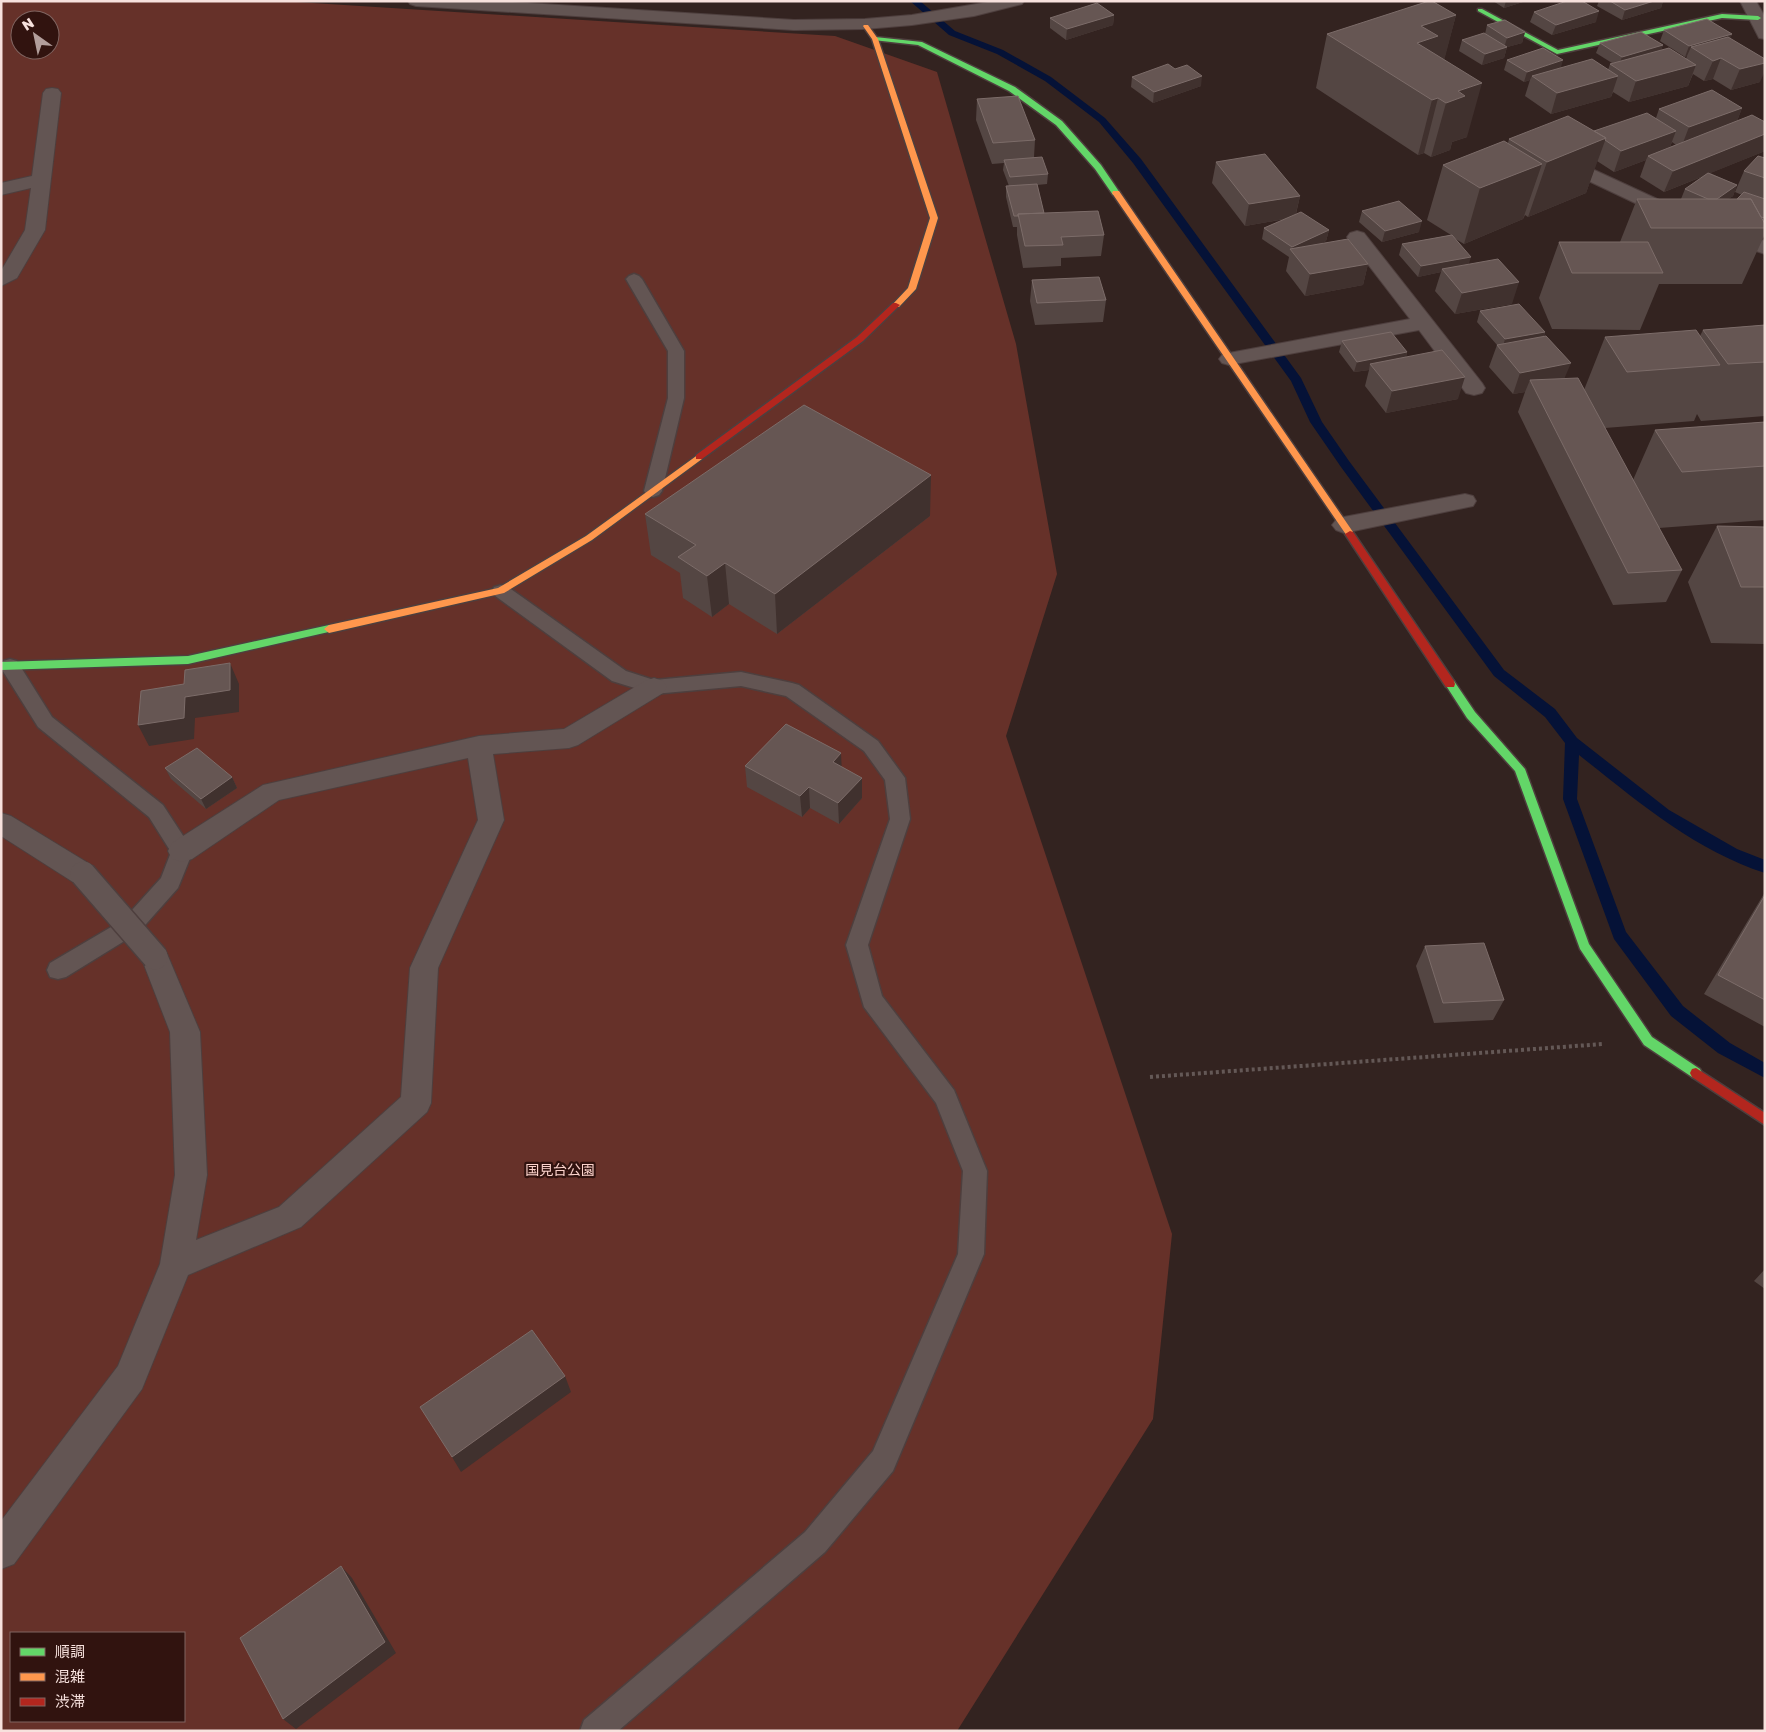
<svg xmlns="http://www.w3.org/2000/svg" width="1766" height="1732" font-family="'Golos Text','Noto Sans JP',sans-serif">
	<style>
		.green { fill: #663129; fill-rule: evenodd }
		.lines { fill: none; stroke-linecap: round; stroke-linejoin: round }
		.stream { fill: #051237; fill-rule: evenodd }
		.lane-casing { stroke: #4e3f3e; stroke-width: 3 }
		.street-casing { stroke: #4e3f3e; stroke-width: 2 }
		.fast-casing { stroke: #4e3f3e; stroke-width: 3 }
		.slow-casing { stroke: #4e3f3e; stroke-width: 3 }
		.jam-casing { stroke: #4e3f3e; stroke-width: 3 }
		.path { stroke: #645856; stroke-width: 4; stroke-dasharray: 3 3; stroke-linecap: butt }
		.lane { fill: #635553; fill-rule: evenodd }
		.street { fill: #635553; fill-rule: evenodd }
		.fast { fill: #63d668; fill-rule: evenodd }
		.slow { fill: #ff974d; fill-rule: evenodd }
		.jam { fill: #b3261e; fill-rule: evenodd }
		.street-bridge-casing { stroke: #4e3f3e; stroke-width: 28; stroke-linecap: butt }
		.street-bridge { stroke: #635553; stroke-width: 25 }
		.wall { fill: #544643; fill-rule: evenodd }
		.shaded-wall { fill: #40312e }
		.building { fill: #665653; stroke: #7c6c69 }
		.labels { text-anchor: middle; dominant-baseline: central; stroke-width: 4.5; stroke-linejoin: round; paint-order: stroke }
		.park-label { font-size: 14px; fill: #fcd3cc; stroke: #31130f }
	</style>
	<rect width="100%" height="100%" fill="#332320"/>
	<path class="green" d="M1,1H281L835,36L937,72L1016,344L1057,574L1006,736L1172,1234L1153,1419L957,1731H1ZM20,20H50V50H20ZM11,1633H184V1721H11Z"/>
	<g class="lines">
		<path class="stream" d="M910,1H920L955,31L1003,50L1051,77L1105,118L1141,159L1301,378L1322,422L1349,461L1504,670L1555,709L1577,738L1669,810L1737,849L1765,860V873C1694,850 1636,800 1579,755L1577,799L1626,932L1683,1006L1730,1043L1765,1063V1078L1718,1053L1671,1016L1614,939L1563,799L1565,743L1545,717L1494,676L1341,467L1310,422L1291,381L1133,163L1099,122L1045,81L997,54L949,35Z"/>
		<defs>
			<path id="lane" d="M634,274L639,276L642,279L684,351V398L662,491L659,495L653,497L647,495L644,491L668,398V351L626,279L629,276Z
				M501,585L508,587L626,671L654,680L741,672L792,683L799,685L878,741L905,778L910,819L868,945L882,996L954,1090L987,1171L984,1254L893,1471L825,1552L618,1731H580L584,1720L805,1532L873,1451L958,1254L963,1171L936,1103L864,1007L846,945L890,819L885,780L864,751L786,696L741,686L654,694L612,681L494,595L492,591L494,587Z
				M10,659L17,661L52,717L163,805L193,851L178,888L139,932L66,977L58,979L50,977L47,970L50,963L123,920L161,878L171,852L149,817L38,727L1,668L3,661Z"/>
			<path id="street" d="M408,1H498L794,20L865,19L912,15L994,1H1024L1022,4L974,16L912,25L865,29L794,30L416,6L410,4Z
				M1740,1H1756L1765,17V39L1759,38L1757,34Z
				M52,88L58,89L61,93L45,230L17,278L1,286V271L25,230L31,188L1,195V183L32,176L43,93L46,89Z
				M1564,156L1683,211L1686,215L1683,219L1676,221L1669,219L1557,166L1555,162L1557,158Z
				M1723,227L1765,241V254L1716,237L1713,233L1716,229Z
				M1357,231L1364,233L1482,383L1485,388L1482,393L1474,395L1466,393L1419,330L1229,365L1222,363L1219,359L1222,355L1229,353L1410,319L1347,237L1350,233Z
				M1465,494L1473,496L1476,501L1473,506L1344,533L1336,530L1332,525L1336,520L1344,517Z
				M654,678L663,681L667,687L663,693L578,745L569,748L493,754L504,820L438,968L431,1103L427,1112L301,1227L188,1275L142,1389L14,1564L1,1569V1521L118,1366L160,1264L175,1175L170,1032L141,957L145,949L155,945L165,949L200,1032L207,1175L196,1240L279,1207L401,1097L410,968L478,820L468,758L279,800L192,859L182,862L172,859L168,851L172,843L263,785L479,736L564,729L645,681Z
				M1,813L11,816L93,866L97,874L93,882L83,885L73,882L1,836Z"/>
			<path id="fast" d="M1478,9H1482L1558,50L1722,14L1758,16L1761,18L1758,20L1722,18L1557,54L1478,11Z
				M875,37L922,42L1015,87L1062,121L1101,165L1120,193L1113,195L1095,169L1056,125L1009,91L918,45L873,40V38Z
				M329,625L334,629L333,631L188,664L1,670V662L188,656Z
				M1450,680L1454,681L1475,712L1525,769L1589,944L1652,1037L1700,1069L1702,1073L1700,1077L1696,1078L1692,1077L1644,1045L1580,949L1515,771L1467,718L1445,684Z"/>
			<path id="slow" d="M864,25H868L878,39L938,218L916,289L899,307H896L892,305L908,288L930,218L872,39L863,26Z
				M1113,191H1119L1353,532V536H1347L1112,193Z
				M699,454L702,455V459L592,540L504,593L329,633L324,629L329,625L498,588L586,536Z"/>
			<path id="jam" d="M893,303H896L900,305L863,341L702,459H696V455L857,337Z
				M1350,531L1353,532L1454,681L1455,684L1454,687H1446L1345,534Z
				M1696,1068L1765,1113V1125L1692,1077L1690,1073L1692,1069Z"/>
		</defs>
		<use href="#lane" class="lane-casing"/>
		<use href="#street" class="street-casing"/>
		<use href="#fast" class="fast-casing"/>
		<use href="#slow" class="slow-casing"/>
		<use href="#jam" class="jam-casing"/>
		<path class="path" d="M1150,1077L1603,1044"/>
		<use href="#lane" class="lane"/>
		<use href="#street" class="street"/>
		<use href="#fast" class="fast"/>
		<use href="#slow" class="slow"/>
		<use href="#jam" class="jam"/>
		<defs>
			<path id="street-bridge" d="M83,874L155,957"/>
		</defs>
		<use href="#street-bridge" class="street-bridge-casing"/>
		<use href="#street-bridge" class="street-bridge"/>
	</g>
	<path class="wall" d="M1493,1H1526L1504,8Z
		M1599,1H1663L1661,8L1622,20L1597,6Z
		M1534,12L1596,22L1552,35L1530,22Z
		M1114,15L1113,25L1066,40L1050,28V18Z
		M1456,15L1444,59L1467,137L1452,142L1450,150L1431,157L1424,153L1418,155L1316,88L1327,34Z
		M1487,25L1525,32L1522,43L1507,47L1504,58L1482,65L1459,51L1462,40L1485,34Z
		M1664,30L1732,34L1730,38L1760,82L1731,90L1713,79L1704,81L1693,74L1688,86L1629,102L1613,92L1611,97L1551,114L1525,96L1530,80L1524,82L1504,70L1507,60L1561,68L1608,70L1610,64L1612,63L1596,53L1600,43L1663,45L1661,50L1686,59L1687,56L1685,57L1660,41Z
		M1175,69L1201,86L1153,103L1131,87L1132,77Z
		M977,99L1035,140L1034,157L1048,174L1047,184L1037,185L1044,213L1104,235L1101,256L1061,258V266L1023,268L1017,235V227H1013L1006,197V186H1009L1003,170L1004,163L992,164L976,120Z
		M1742,108L1737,121L1765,122V151L1710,173L1737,185L1733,196L1728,199H1737L1742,195L1735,192L1744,171L1765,158V234L1742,284H1659L1640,330L1552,329L1539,298L1559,242H1620L1637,199H1681L1685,189L1704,176L1664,192L1640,177L1646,160L1614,172L1597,161L1586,193L1528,217L1525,215L1523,219L1464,244L1454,238L1469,264L1512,304L1455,314L1435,291L1441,272L1418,277L1399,255L1402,244L1451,235L1427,220L1443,165L1508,143L1509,139L1594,131L1656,118L1659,109ZM1672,142L1676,145L1670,147Z
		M1216,162L1300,196L1296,214L1329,230L1326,241L1319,244L1368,264L1363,285L1305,296L1286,271L1289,257L1262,239L1264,228L1285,219L1245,226L1212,183Z
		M1362,211L1419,232L1382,242L1359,222Z
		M1032,280L1106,300L1103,322L1035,325L1030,301Z
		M1480,311L1545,332L1544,336L1565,379L1584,390L1605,337L1700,336L1703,330L1765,325V416L1701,421L1697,414L1694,421L1605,428L1633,480L1655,430L1765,422V520L1659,528L1682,570L1666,602L1613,605L1518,412L1525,392L1513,394L1489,367L1497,345L1477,322Z
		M1342,341L1407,352L1406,357L1458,399L1386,413L1365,386L1369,370L1354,372L1339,352Z
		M645,514L930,516L777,634L729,604L712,617L683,598L680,573L651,555Z
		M1717,526L1765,527V644L1711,643L1688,582Z
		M745,766L842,767L862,778V798L839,824L810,808L802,817L747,787Z
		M165,768L232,777L237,788L206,809L171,779Z
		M1765,892V1027L1704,994Z
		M1425,946L1504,1000L1493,1020L1434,1023L1416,966Z
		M1765,1269V1289L1754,1281Z"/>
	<path class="shaded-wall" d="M1506,1H1526L1504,8Z
		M1654,1H1663L1661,8L1622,20L1625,10Z
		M1599,11L1596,22L1552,35L1556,25Z
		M1114,15L1113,25L1066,40L1067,29Z
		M1456,15L1442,69L1407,85L1421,26Z
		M1525,32L1522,43L1504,48L1507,38Z
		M1732,34L1728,45L1691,47L1687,56L1685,57L1689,46Z
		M1663,45L1659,56L1618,67L1622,57Z
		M1507,47L1504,58L1482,65L1485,54Z
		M1721,58L1713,79L1704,81L1713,61Z
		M1563,60L1560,71L1532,76L1530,80L1524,82L1527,72Z
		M1765,63V71L1760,82L1731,90L1740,69Z
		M1696,65L1688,86L1629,102L1636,81Z
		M1202,76L1201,86L1153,103L1154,92Z
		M1618,76L1611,97L1551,114L1557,93Z
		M1482,83L1467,137L1452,142L1450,150L1431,157L1446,103L1458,91Z
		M1438,98L1424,153L1418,155L1432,100Z
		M1742,108L1734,129L1681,148L1689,127Z
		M1676,131L1668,152L1648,156L1646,160L1614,172L1621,151Z
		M1765,134V151L1664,192L1673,171Z
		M1606,138L1586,193L1528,217L1547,162Z
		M1542,164L1523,219L1464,244L1480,188Z
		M1737,185L1733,196L1709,212L1714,201Z
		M1300,196L1295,217L1245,226L1249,204Z
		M1422,221L1419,232L1382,242L1385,231Z
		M1329,230L1326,241L1295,255L1291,250L1292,247Z
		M1471,257L1468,267L1442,269L1441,272L1418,277L1421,266Z
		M1368,264L1363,285L1305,296L1310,274Z
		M1519,282L1512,304L1455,314L1462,293Z
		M1545,332L1541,343L1502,350L1505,339Z
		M1407,352L1404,363L1370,364L1369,370L1354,372L1357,362Z
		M1571,363L1562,384L1530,380L1525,392L1513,394L1520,373Z
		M1465,377L1458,399L1386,413L1392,391Z
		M931,475L930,516L777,634L775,594Z
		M725,563L729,604L712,617L707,576Z
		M230,663L239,684V712L195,718L194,739L149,746L138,725L185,697Z
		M841,753L842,774L833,762Z
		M232,777L237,788L206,809L201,799Z
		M862,778V798L839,824L838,803Z
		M809,787L810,808L802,817L800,796Z
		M565,1376L571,1392L461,1472L452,1457Z
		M341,1566L352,1578L396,1653L296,1729L283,1719Z"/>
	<path class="building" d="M1429,1H1432L1456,15L1421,26L1438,36L1417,43L1482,83L1458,91L1465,96L1446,103L1438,98L1432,100L1327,34Z
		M1567,1H1582L1599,11L1556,25L1534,12Z
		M1610,1H1654L1625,10Z
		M1097,3L1114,15L1067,29L1050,18Z
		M1707,19L1732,34L1689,46L1664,30Z
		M1505,20L1525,32L1507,38L1487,25Z
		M1641,32L1663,45L1622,57L1600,43Z
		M1484,33L1507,47L1485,54L1462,40Z
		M1728,37L1765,59V63L1740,69L1721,58L1713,61L1691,47Z
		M1543,48L1563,60L1527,72L1507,60Z
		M1669,48L1696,65L1636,81L1610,64Z
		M1592,59L1618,76L1557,93L1532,76Z
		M1168,64L1175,69L1187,65L1202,76L1154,92L1132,77Z
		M1712,90L1742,108L1689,127L1659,109Z
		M1018,96L1035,140L993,143L977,99Z
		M1647,113L1676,131L1621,151L1605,140L1606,138L1594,131Z
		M1752,115L1765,122V134L1673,171L1648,156Z
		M1568,116L1606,138L1547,162L1509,139Z
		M1504,141L1542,164L1480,188L1443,165Z
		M1265,154L1300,196L1249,204L1216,162Z
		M1758,156L1765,158V178L1744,171Z
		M1042,157L1048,174L1010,177L1004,160Z
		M1708,173L1737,185L1717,199H1708L1685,189Z
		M1037,184L1044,213L1018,214V216H1014L1006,186Z
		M1744,192L1765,199V218L1761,217L1751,199H1737Z
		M1637,199H1751L1765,224V228H1651Z
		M1399,201L1422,221L1385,231L1362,211Z
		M1098,211L1104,235L1061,237L1063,245L1025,246L1018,214Z
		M1301,212L1329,230L1292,247L1264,228Z
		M1452,235L1471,257L1421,266L1402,244Z
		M1348,239L1368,264L1310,274L1290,249Z
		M1559,242H1648L1663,273H1572Z
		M1498,259L1519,282L1462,293L1442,269Z
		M1099,277L1106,300L1037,303L1032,280Z
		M1519,304L1545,332L1505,339L1480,311Z
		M1765,325V362L1728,364L1703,330Z
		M1696,330L1720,365L1627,372L1605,337Z
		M1391,332L1407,352L1357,362L1342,341Z
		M1546,336L1571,363L1520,373L1497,345Z
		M1442,350L1465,377L1392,391L1370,364Z
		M1578,378L1682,570L1628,573L1530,380Z
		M804,405L931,475L775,594L725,563L707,576L678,557L696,545L645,514Z
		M1765,422V466L1682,472L1655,430Z
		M1717,526L1765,527V587H1741Z
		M230,663V690L185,697L184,718L138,725L141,691L184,684L185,670Z
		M786,724L841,753L833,762L862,778L838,803L809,787L800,796L745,766Z
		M197,748L232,777L201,799L165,768Z
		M1765,895V1000L1718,975Z
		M1484,943L1504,1000L1443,1003L1425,946Z
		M532,1330L565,1376L452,1457L420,1407Z
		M341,1566L385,1642L283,1719L240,1638Z"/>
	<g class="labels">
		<g class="park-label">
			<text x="560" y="1169">国見台公園</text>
		</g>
	</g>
	<rect width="1766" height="1732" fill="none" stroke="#f7e1dd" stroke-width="5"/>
	<rect x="10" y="1632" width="175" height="90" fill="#31130f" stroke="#806561"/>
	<rect x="20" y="1648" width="25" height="8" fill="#63d668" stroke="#806561"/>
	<text x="55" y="1657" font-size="15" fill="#f7e1dd">順調</text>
	<rect x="20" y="1673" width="25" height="8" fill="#ff974d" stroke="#806561"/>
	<text x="55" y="1682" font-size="15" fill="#f7e1dd">混雑</text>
	<rect x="20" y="1698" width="25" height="8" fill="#b3261e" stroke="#806561"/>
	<text x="55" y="1707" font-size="15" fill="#f7e1dd">渋滞</text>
	<g transform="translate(35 35) rotate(327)"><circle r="24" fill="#31130f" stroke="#806561"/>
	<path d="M0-4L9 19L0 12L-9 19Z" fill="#b29e9b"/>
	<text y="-8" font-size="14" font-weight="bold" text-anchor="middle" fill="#f7e1dd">N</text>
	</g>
</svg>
